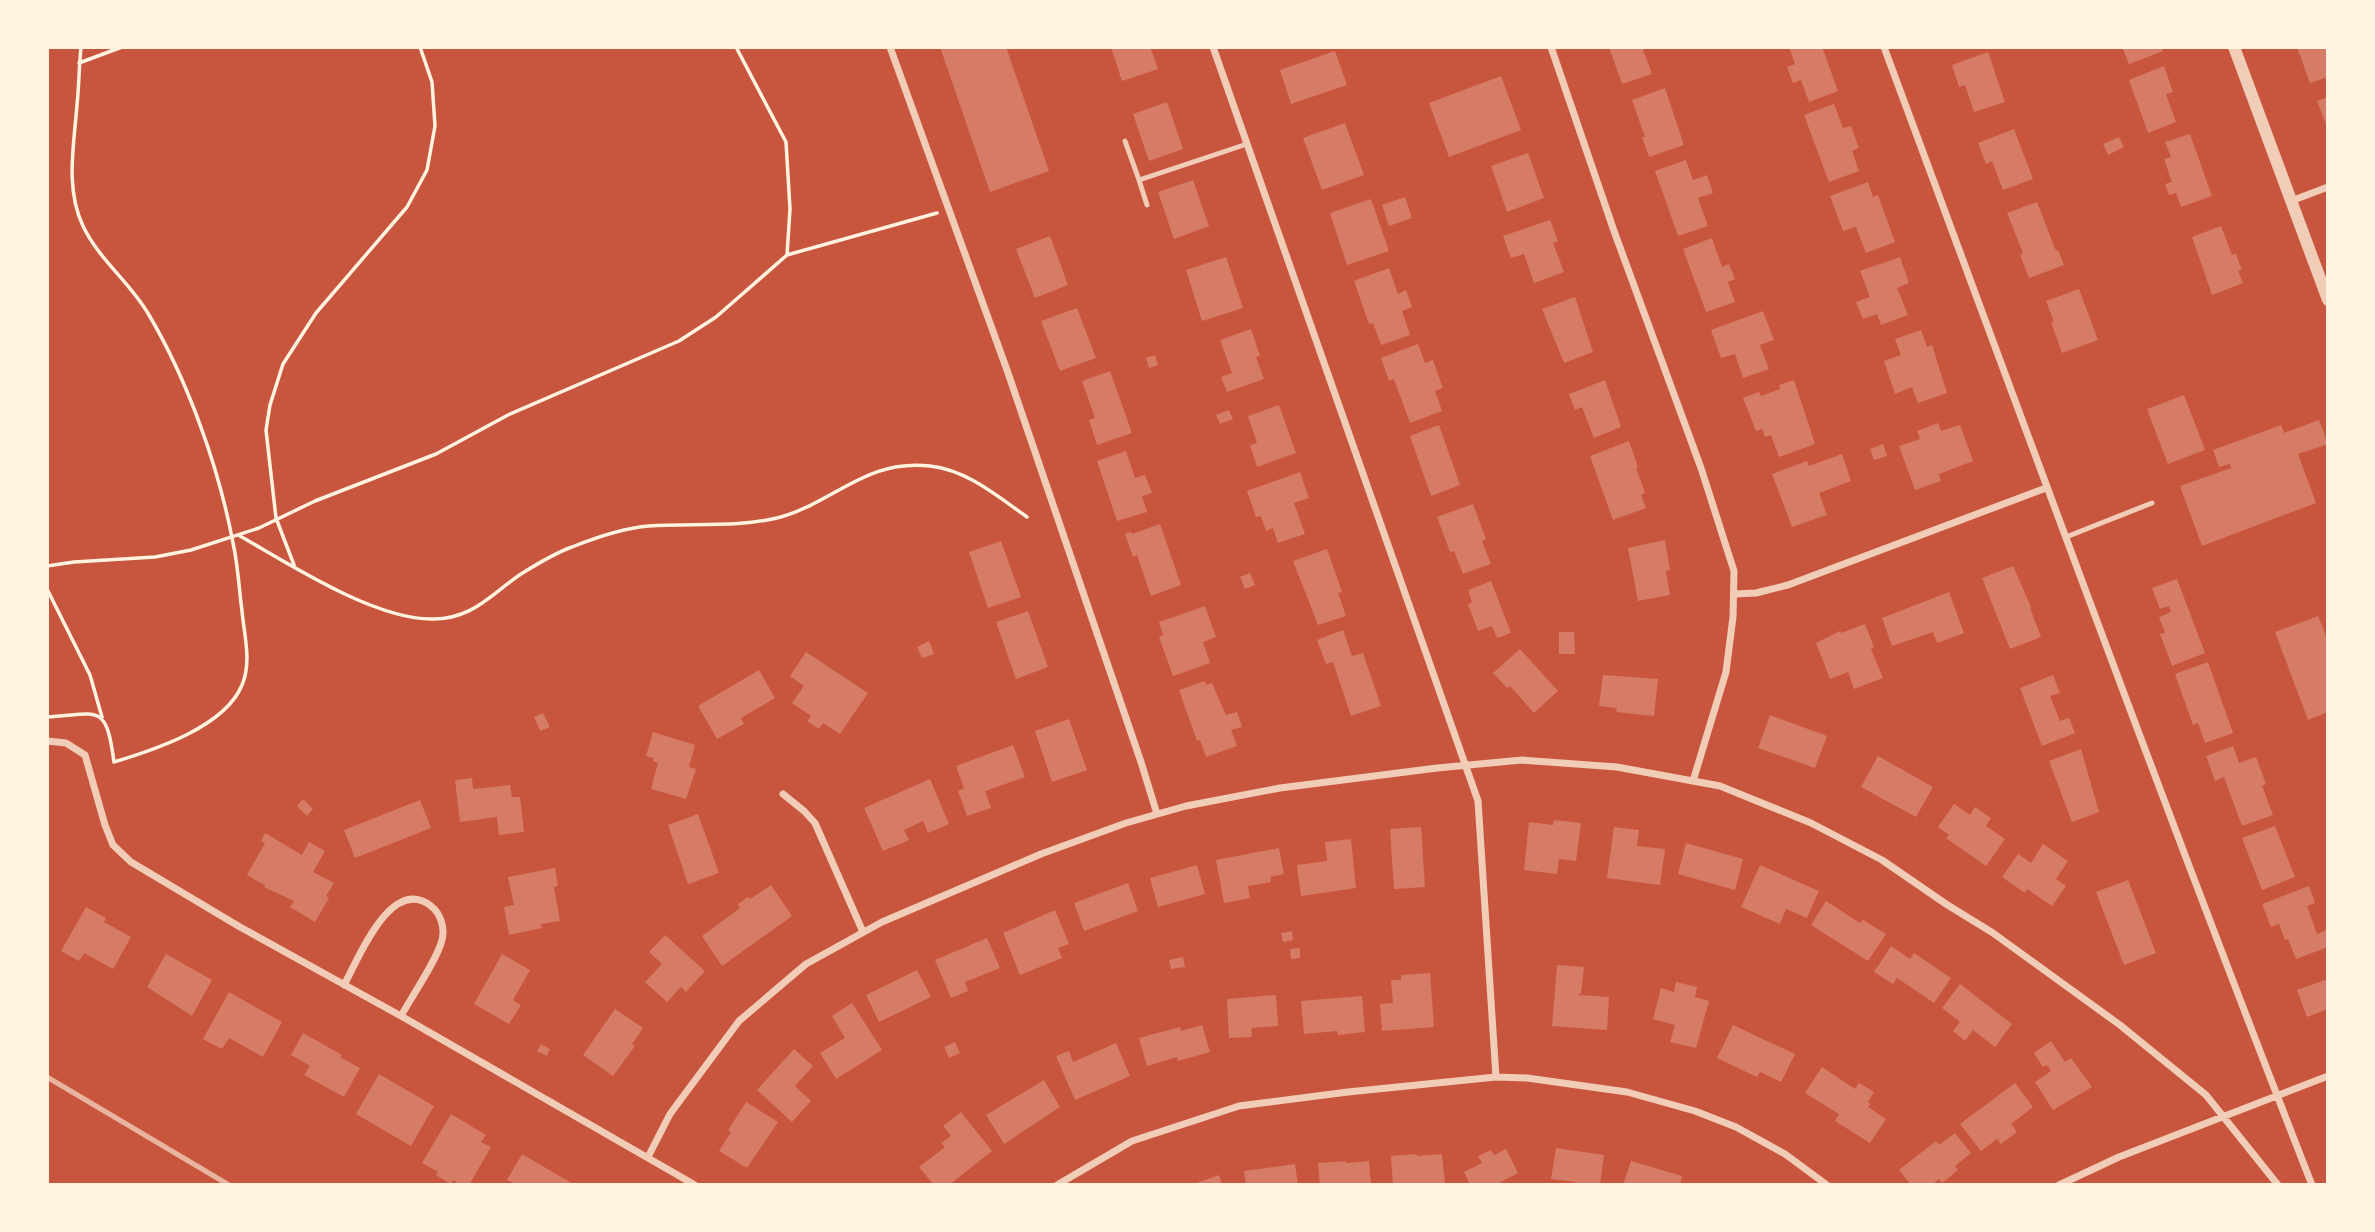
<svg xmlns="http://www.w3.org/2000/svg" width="2375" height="1232" font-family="Poppins,sans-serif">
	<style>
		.building { fill: #d67c66 }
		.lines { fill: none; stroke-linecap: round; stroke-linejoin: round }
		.path { stroke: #fff3e0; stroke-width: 3.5 }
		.service { stroke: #f1ccb7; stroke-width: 5 }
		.minor { stroke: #f1ccb7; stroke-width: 7 }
		.tertiary { stroke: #f1ccb7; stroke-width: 12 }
		.rail { stroke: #e9b49f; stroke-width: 5 }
	</style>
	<rect width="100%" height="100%" fill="#c8553d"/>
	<path class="building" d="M940,47H1006L1049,171L990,192Z
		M1111,47H1150L1158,69L1122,81Z
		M1609,47H1642L1652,74L1622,84Z
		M1789,47H1822L1838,91L1809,102L1801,80L1793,83L1787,67L1795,64Z
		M2122,47H2161L2163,51L2129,64Z
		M2297,47H2326L2328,77L2310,83Z
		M1335,51L1347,85L1291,104L1280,70Z
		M1988,52L2005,102L1974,112L1965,85L1959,87L1952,65Z
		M2164,66L2173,92L2166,94L2176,122L2148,133L2129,80Z
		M1501,76L1521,130L1449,157L1429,103Z
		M1665,88L1684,145L1649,157L1642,137H1645L1632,100Z
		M2328,97V129L2317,101Z
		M1167,102L1183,149L1149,161L1133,114Z
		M1834,104L1843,128L1851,126L1859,148L1852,151L1859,171L1829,182L1804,115Z
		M1345,123L1364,175L1322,190L1303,138Z
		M2014,129L2033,179L2003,190L1992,161L1986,164L1978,143Z
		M2190,134L2212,196L2181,207L2176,193L2169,195L2165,184L2172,182L2164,159L2171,157L2165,142Z
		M2119,137L2124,147L2108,155L2103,144Z
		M1528,153L1544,198L1507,212L1491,166Z
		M1686,160L1693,180L1707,175L1713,193L1698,198L1708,226L1678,236L1655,171Z
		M1193,180L1209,226L1174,239L1158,192Z
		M1868,182L1873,197L1878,195L1895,242L1866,253L1856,227L1843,231L1830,196Z
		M1405,197L1412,218L1389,226L1382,205Z
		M1371,199L1389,251L1347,265L1330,213Z
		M2037,202L2056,251L2058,250L2064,265L2029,278L2020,255L2023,253L2007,213Z
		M1550,220L1558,241L1553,243L1564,272L1534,283L1524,254L1511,258L1503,236Z
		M2221,226L2232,255L2236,254L2242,270L2238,271L2243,283L2212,295L2192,237Z
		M1050,236L1068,285L1035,298L1016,249Z
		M1712,238L1722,267L1729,264L1735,279L1728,282L1735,302L1706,312L1683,249Z
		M1226,257L1243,308L1202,321L1186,270Z
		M1900,257L1909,283L1897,288L1908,315L1881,325L1877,314L1863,319L1856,302L1870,297L1860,271Z
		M1389,268L1398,294L1406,290L1412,307L1402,311L1410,335L1381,345L1373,323L1369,324L1354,281Z
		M2079,289L2098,340L2062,353L2051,322H2054L2046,301Z
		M1575,297L1593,352L1564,363L1542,309Z
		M1077,308L1096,358L1060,371L1041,321Z
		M1763,311L1774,340L1760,345L1769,369L1743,378L1735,354L1721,358L1711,330Z
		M1251,329L1260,356L1256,357L1264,379L1227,392L1221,377L1232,373L1220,340Z
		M1921,330L1927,347L1932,345L1947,393L1918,403L1912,387L1895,394L1884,361L1901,355L1895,339Z
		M1418,344L1425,363L1433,360L1443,388L1435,391L1442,411L1410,423L1394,379L1389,381L1381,358Z
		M1155,355L1158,365L1149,368L1146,358Z
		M1110,371L1132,433L1097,445L1089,420L1095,418L1082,381Z
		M1605,380L1621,427L1594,438L1582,407L1575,410L1569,394Z
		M1794,380L1815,444L1779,457L1771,435L1765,437L1762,429L1756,431L1743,398L1759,392L1761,396L1780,389L1779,385Z
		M2184,395L2205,450L2168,464L2147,409Z
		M1279,405L1296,453L1257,467L1250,445L1257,443L1248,416Z
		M1229,410L1233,419L1220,424L1216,415Z
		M2319,420L2328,444L2298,454L2316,503L2202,546L2180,486L2231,468L2230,464L2219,467L2213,450L2281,425L2284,433Z
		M1938,423L1941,431L1960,425L1973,461L1939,474L1941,481L1915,490L1899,446L1920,439L1917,431Z
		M1439,425L1460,485L1431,496L1410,436Z
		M1629,441L1638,467L1636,468L1645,493L1641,495L1646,508L1613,520L1590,456Z
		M1883,444L1887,456L1874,460L1870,449Z
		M1126,451L1135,478L1145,475L1152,493L1142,496L1147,512L1117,521L1097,461Z
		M1842,454L1851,481L1819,493L1827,515L1792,527L1772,474L1807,461L1809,466Z
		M1300,472L1309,498L1294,503L1305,534L1278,543L1273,528L1266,531L1261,516L1256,517L1247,491Z
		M1473,504L1486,539L1482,541L1491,564L1463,574L1454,551L1450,552L1437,517Z
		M1160,524L1181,585L1151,596L1137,555L1133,557L1125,534L1131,532L1132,534Z
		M1665,540L1670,570L1666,571L1670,595L1638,601L1628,548Z
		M1001,541L1021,597L988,608L969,552Z
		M1327,549L1342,592L1338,593L1346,616L1318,625L1293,561Z
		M2013,566L2031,607L2030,608L2041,637L2010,649L1982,578Z
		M1250,573L1255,585L1245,589L1240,577Z
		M2177,579L2205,653L2172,666L2160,634L2165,633L2159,617L2171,612L2169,606L2160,609L2152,588Z
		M1491,581L1511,633L1497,638L1492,626L1478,631L1468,604L1472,602L1468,590Z
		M1949,592L1964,633L1937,643L1933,632L1892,646L1882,618Z
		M1205,606L1216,637L1203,642L1210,663L1173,676L1159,637L1163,635L1159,622Z
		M1028,611L1048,667L1016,679L996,622Z
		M2318,616L2328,641V712L2308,720L2275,632Z
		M1865,624L1874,647L1871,649L1883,678L1854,689L1848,672L1830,679L1816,643L1840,631L1841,633Z
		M1343,630L1352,656L1363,653L1381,706L1351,716L1333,662L1326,664L1317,640Z
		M1559,632H1574L1575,654H1559Z
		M929,641L934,654L922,658L917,647Z
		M1520,649L1558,691L1534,713L1510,686L1507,688L1493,673Z
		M806,652L868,693L840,734L823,723L819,729L807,721L811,716L792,703L804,686L790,676Z
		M2208,662L2233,733L2205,743L2198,723L2193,725L2175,674Z
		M759,670L775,698L741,718L744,724L717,739L698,706Z
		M1603,675L1658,679L1654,716L1616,712L1617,708L1599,706Z
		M2053,675L2060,693L2050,696L2060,721L2069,718L2075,733L2042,746L2020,688Z
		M1205,681L1206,685L1212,683L1226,715L1237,712L1242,727L1231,730L1237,746L1206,757L1200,740L1197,741L1179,690Z
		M543,713L550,727L540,731L534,717Z
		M1770,715L1827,736L1815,768L1758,748Z
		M1069,719L1087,770L1052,782L1035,731Z
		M653,732L695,745L689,767L696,769L686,799L651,789L658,763L653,761V758L646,756Z
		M1013,745L1025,777L985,791L991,808L967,816L958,791L964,788L956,766Z
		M2233,746L2239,763L2256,757L2266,784L2262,786L2273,815L2242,826L2224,777L2215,781L2206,756Z
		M2081,749L2099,812L2072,822L2049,761Z
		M1878,756L1933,787L1916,817L1861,787Z
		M472,778L473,789L510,785L512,797H520L524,832L499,835L497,817L460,822L455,780Z
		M930,779L949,824L928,833L923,821L904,830L909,840L883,851L864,808Z
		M303,799L313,809L307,816L297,806Z
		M420,800L431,828L355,858L344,830Z
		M1954,804L1970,815L1975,807L1991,818L1986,826L2005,839L1986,866L1946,838L1949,835L1938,827Z
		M698,814L719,873L688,884L668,825Z
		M1554,820L1581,823L1576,861L1559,859L1557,874L1524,870L1529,822L1553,825Z
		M2275,826L2295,877L2262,890L2242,838Z
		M1421,827L1425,887L1394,889L1390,829Z
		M1614,827L1639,830L1637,846L1665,849L1660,885L1607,878Z
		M265,833L302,855L309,842L325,851L313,872L334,883L326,896L329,898L315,922L290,907L294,901L264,887L266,886L247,875L265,843L261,841Z
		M1351,839L1356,888L1301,896L1297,865L1327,861L1325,842Z
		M1686,843L1743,859L1735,890L1678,874Z
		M2043,844L2068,861L2056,879L2066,886L2052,906L2027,889L2025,893L2002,877L2018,854L2031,863Z
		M1279,848L1284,874L1270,877L1271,882L1248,886L1250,898L1224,903L1216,860Z
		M1197,865L1205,894L1158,907L1150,878Z
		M1760,865L1819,891L1807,918L1786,909L1780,924L1741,907Z
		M555,868L558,886L554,887L560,921L541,924L542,928L509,935L504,907L514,905L508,877Z
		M2128,880L2156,953L2124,965L2096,892Z
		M1128,883L1138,911L1084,931L1074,903Z
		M771,885L792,916L722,966L702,936L740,908L738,904L748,897L750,899Z
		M2309,886L2315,903L2307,906L2317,934L2326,930L2328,947L2296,959L2288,939L2285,940L2279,924L2271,927L2262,904Z
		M1826,901L1860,923L1863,920L1886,934L1868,961L1811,925Z
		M86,907L106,918L104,922L131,937L113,969L84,953L79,961L61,951Z
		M1055,910L1069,944L1058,948L1062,958L1020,975L1003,933Z
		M1292,931L1293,940L1283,942L1281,933Z
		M665,935L705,971L686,992L681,987L667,1002L645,982L662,964L649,952Z
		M987,938L1000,968L965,982L968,991L951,998L935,960Z
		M1891,946L1910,959L1914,953L1951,978L1934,1003L1897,978L1893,984L1874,972Z
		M1300,948V958L1291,959L1290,949Z
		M166,954L212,980L192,1016L147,987Z
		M502,954L530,970L513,1000L521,1005L509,1024L474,1004Z
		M1183,957L1185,967L1171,969L1169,960Z
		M1557,965L1584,967L1581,993L1578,995L1609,997L1607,1030L1552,1026Z
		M917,970L931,997L879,1022L866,995Z
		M1430,973L1434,1027L1382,1031L1380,1004L1393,1003L1391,980H1401V975Z
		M2328,979V1009L2307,1017L2297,990Z
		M1676,982L1697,987L1695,997L1709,1001L1696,1048L1670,1042L1675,1025L1653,1019L1661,988L1674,992Z
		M1960,984L2012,1024L1995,1047L1973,1030L1965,1041L1953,1031L1960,1022L1942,1008Z
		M229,992L282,1022L263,1057L229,1038L222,1049L203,1039Z
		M1276,995L1278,1026L1251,1028L1252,1037L1229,1038L1227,999Z
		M1362,996L1365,1032L1338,1035L1337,1031L1304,1034L1301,1001Z
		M852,1003L882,1050L836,1079L820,1053L845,1038L832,1016Z
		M615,1009L643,1028L632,1044L635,1046L613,1076L583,1055Z
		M1202,1025L1210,1052L1178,1061L1177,1057L1147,1066L1139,1038L1180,1027L1181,1031Z
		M1733,1025L1795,1054L1781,1082L1760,1072L1757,1077L1717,1058Z
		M303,1033L342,1055L340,1057L360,1068L344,1097L304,1075L310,1066L291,1055Z
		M2051,1041L2065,1062L2071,1058L2092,1087L2053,1110L2035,1082L2051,1071L2047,1065L2043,1067L2034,1053Z
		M955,1042L960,1053L949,1058L944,1047Z
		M1116,1043L1130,1076L1075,1100L1056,1056L1069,1051L1073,1062Z
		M541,1044L550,1049L547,1056L537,1051Z
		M794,1049L813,1066L795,1086L811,1101L792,1122L757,1090Z
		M1822,1067L1855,1089L1859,1083L1874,1092L1868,1102L1871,1104L1868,1107L1886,1119L1870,1143L1835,1121L1839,1114L1805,1093Z
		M379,1074L434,1106L411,1146L356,1114Z
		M1044,1080L1060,1107L1004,1144L986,1115Z
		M2015,1083L2033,1107L2011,1124L2017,1132L2001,1144L1997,1139L1981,1151L1960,1124Z
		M746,1102L778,1122L747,1168L719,1151L731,1132L728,1130Z
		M961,1112L992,1151L949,1185H934L919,1167L945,1147L941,1143L951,1136L943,1126Z
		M451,1114L486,1135L481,1142L491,1147L469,1185H461L453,1180L451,1184L436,1175L438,1172L422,1163Z
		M1955,1133L1971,1153L1955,1166L1958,1170L1942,1183L1939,1179L1932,1185H1911L1899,1170L1936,1141L1939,1145Z
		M1556,1148L1604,1155L1600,1185H1576V1182L1551,1179Z
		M1506,1149L1518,1173L1495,1185H1470L1464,1172L1482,1163L1478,1156L1491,1150L1494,1155Z
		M522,1154L575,1185H510L512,1182L507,1180Z
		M1417,1154V1156L1442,1154L1445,1184L1393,1185L1391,1156Z
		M1346,1161V1163L1369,1161L1371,1185H1320L1318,1163Z
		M1631,1161L1682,1176L1680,1185H1623Z
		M1295,1164L1298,1185H1246L1244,1171Z
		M1219,1175L1222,1185H1194V1184Z"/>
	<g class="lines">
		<path class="path" d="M736,47L786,142L790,209L787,255
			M79,63L122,47
			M240,536C291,565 375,620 433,619C473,619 491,594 521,574C537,564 555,553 572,547C597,537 623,528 649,526C693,523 739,528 781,517C836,501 866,459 930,466C967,470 997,496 1027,517
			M294,565L276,518L266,430L270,405L283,364L316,313L407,207L427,170L435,126L432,82L420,47
			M47,566L74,562L155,557L191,550L259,528L315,501L436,454L508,415L679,341L716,317L787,255L937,213
			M47,589L90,675L102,717
			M47,717C99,714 106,702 114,762C154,750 225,727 242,685C252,662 244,634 242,611C239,589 238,565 233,543C219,468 188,381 149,315C131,283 99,260 83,226C65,188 74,145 77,105C79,86 79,67 81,47"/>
		<path class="service" d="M1125,141L1139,180L1247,144
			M1139,180L1147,205
			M2066,537L2152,503"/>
		<path class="minor" d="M890,47L1007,370L1141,762L1157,814
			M1213,47L1478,801L1496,1077
			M1551,47L1614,231L1701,468L1734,571L1733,617L1726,672L1693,781
			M1884,47C2025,427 2164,807 2312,1185
			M2291,201L2328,187
			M1734,594L1756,593L1788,585L2046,488
			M47,741L66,743L85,755L105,825L113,845L131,862L240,927L401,1016L695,1185
			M783,794L804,811L815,823L863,932
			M344,985C359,958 391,875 431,906C441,914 445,928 442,940C438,958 411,998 401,1016
			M648,1157L670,1114L739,1021L806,964L882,922L1041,854L1126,823L1186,806L1280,788L1437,768L1522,760L1617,767L1720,786L1811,823L1882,860L1946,904L1993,933L2120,1025L2206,1095L2278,1185
			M1057,1185L1132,1141L1239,1106L1348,1092L1496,1077L1527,1078L1627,1092L1695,1111L1736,1127L1785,1154L1827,1185
			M2059,1185L2119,1157L2328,1076"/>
		<path class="tertiary" d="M2234,47L2328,300"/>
		<path class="rail" d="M47,1077L229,1185"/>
	</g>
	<rect width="2375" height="1232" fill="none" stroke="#fff3e0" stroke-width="98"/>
</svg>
